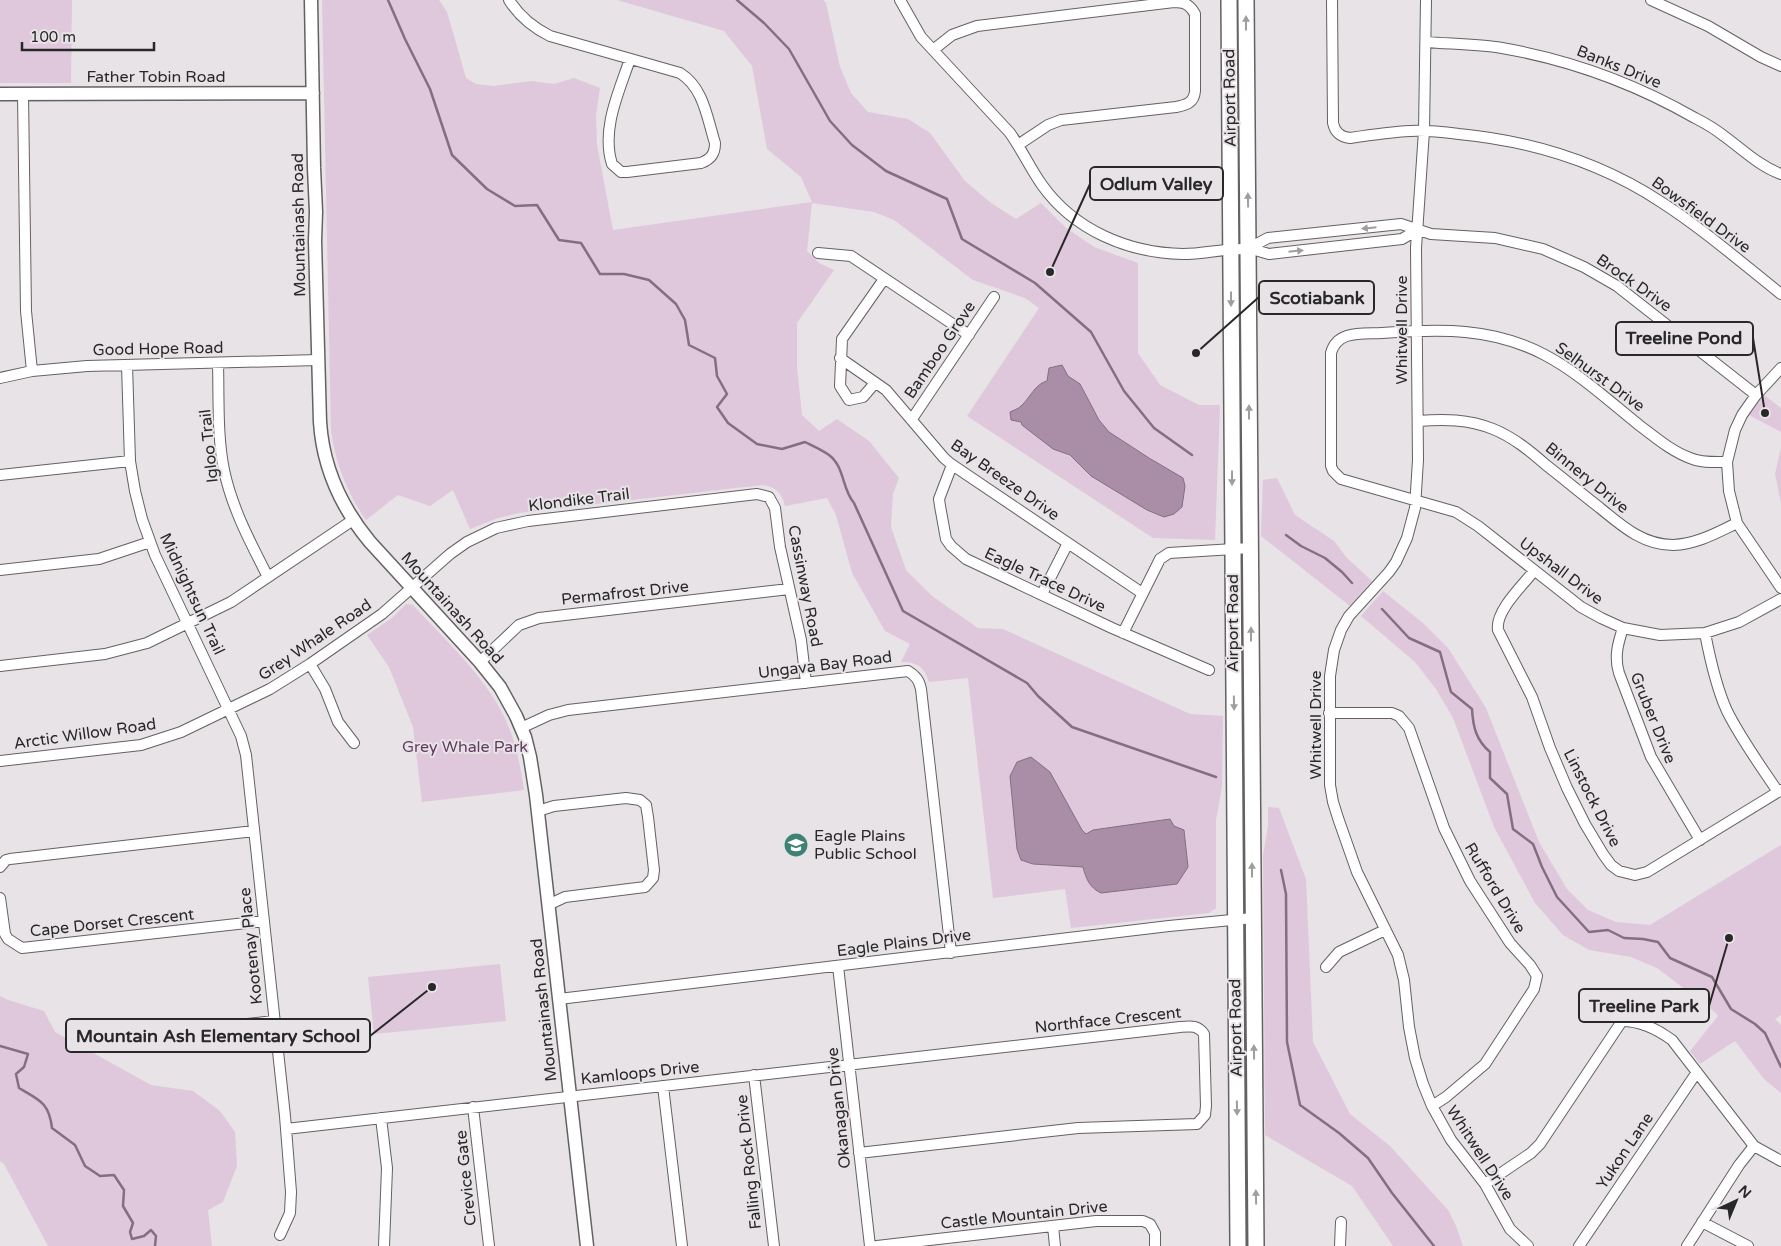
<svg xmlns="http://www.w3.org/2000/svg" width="1781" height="1246" font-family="'Varela Round',sans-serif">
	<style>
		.green { fill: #dfc8dc }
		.water { fill: #aa8ea7; stroke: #836f81 }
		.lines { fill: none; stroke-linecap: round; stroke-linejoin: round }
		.stream { stroke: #836f81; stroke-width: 2.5 }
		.minor-casing { stroke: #646163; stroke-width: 12 }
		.tertiary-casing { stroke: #646163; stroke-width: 15 }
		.secondary-casing { stroke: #646163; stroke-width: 18 }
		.minor { stroke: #fff; stroke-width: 10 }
		.tertiary { stroke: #fff; stroke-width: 12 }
		.secondary { stroke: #fff; stroke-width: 15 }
		.oneway { fill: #9f9e9f }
		.labels { text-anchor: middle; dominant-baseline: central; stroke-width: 4; stroke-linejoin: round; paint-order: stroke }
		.street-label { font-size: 16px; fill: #292829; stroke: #e7e3e6 }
		.park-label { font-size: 16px; fill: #633b60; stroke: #e7e3e6 }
		.poi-label { font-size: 16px; fill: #292829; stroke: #e7e3e6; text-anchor: start }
		.leader { fill: none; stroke: #292829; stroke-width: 2 }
		.callout-dot { fill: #292829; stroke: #e7e3e6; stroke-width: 2 }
		.callout { fill: #e7e3e6; stroke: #292829; stroke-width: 2 }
		.callout-label { font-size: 18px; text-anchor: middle; font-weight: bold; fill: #292829 }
	</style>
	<rect width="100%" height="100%" fill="#e7e3e6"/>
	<path class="green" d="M0,0H72L71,83H0Z
		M322,0H439L447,12L466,78L476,84L494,86L531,81L554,84L574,78L600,88L596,115L597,145L613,230L812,202L801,177L767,149L752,66L724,31L617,0H823L826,3L840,67L851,93L868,112L908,119L930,133L965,181L991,203L1016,219L1041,203L1066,228L1094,247L1138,263V353L1160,385L1199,405H1220L1215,540L1153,538L967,416L1039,308L1025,298L973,280L894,220L874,212L812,203L807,251L819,263L834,270L797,323V367L802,415L819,431L837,419L869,441L899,478L893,494L891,527L906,570L932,596L978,628L1003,629L1190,714L1223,716L1222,787L1216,820V908L1209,913L1071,928L1065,889L993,898L968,678L929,682C925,667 916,661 901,662L910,644L885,631L852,573L836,515L827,498L785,506C782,493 775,486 762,485L519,513L498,518L470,529L453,490L430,506L398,495L366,520C347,493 335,462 331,430Z
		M1764,395L1781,408V432L1749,415Z
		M1781,448V503L1775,474Z
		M1277,478L1295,515L1334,541L1346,557L1372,581L1350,606L1261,536L1263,480Z
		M1383,591L1423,623L1448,648L1486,708L1539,842L1567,889L1588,910L1616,922L1650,925L1781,845V1015L1775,1019L1781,1025V1093L1764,1079L1735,1041L1700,1064L1690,1051L1718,1016L1716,1013L1657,968L1631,957L1589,950L1563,935L1535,903L1494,827L1453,718L1436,689L1415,662L1361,616Z
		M406,604L413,605C448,644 493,682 511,733C518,751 521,771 524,790L422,802L413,727L389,667L367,635L392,618Z
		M1268,807L1279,808L1306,879L1313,1042L1350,1114L1390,1146L1448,1210L1456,1226L1463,1246H1393L1352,1186L1265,1135L1263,856L1268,825Z
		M500,964L506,1021L374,1034L368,977Z
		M0,996L8,1000L44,1011L55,1032L95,1054L151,1085L193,1091L220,1111L235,1132L237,1166L223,1202L208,1210L212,1246H48L4,1164L0,1161Z"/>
	<path class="water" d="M1062,365L1068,376L1080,384L1099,420L1109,432L1149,458L1183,478L1185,486L1182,507L1174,514L1164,517L1147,510L1091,476L1070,455L1053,449L1022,425L1021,422L1011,420L1010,412C1014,410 1018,409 1021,406C1030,398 1035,384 1047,381L1049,368Z
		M1031,757L1050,772L1082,830L1086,834L1093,830L1170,819L1174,826L1184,830L1188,867L1177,884L1101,893C1090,888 1086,879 1083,867L1033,864L1021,860L1017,849L1010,776L1017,762Z"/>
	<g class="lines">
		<path class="stream" d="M388,0L405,39L430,89L452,155L487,189L515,206L537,205L559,240L581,243L600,274H624L649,280L676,304L685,320L689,345L715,358L717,376L727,394L717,407L728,423L757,444L782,449L805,442C813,446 822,450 829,455C845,467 842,490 854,503L903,611L1027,683L1038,696L1072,727L1216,777
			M737,0L764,23L789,49L830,121L852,145L886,171L947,199L962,239L1035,283L1091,332L1124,391L1154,428L1192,455
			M1286,535L1301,546L1325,558L1342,572L1352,583
			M1382,609L1409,638L1440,652L1451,692L1472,709C1473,727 1476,740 1490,752V778L1507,794L1513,829L1533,844L1542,867L1557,897L1589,932L1608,930L1624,938L1643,939L1658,942L1670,958L1712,977L1731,1009L1755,1024L1765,1033L1781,1067
			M1281,870L1286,894L1287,1042L1300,1105L1339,1133L1368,1158L1392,1193L1434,1246
			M0,1046L28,1054L24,1067L16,1074L19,1088C39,1100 49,1102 52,1128L75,1145L85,1166L100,1176L114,1175L124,1190L123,1206L133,1223L130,1232L132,1239L144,1236L151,1230L156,1236L155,1246"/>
		<defs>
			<path id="minor" d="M509,0C519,16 534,28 550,36L680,73C704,88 707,118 715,143C715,154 711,159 701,163L627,172H621L612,164C601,129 619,92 630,59
				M900,0L921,37L1010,133C1022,150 1030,168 1042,185C1074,230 1128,253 1183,254C1204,254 1226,248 1247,249C1254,249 1262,252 1269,254L1402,239L1417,230
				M1332,0L1333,123C1335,132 1340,137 1350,138C1370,135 1390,132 1410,131C1426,130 1443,132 1459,134C1531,141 1600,162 1661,202C1703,229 1742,263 1781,294
				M1426,0L1424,131L1416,248L1418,460L1415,508L1407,538L1396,562L1389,572L1349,616L1341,630L1334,650L1330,676V785L1333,802L1338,818L1357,872L1398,955L1404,980L1409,1027L1415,1058L1423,1084L1432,1106L1451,1140L1485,1184L1510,1229L1528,1246
				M1651,0L1708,26L1761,57L1781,66
				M1426,42C1451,44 1477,44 1502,48C1571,60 1634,83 1695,118C1705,123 1715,129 1724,136C1742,149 1759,166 1781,174
				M933,50L952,35L977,26L1174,2C1185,2 1190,5 1195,14V91C1194,103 1186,105 1176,107L1061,120L1048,125L1018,145
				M23,94L26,311L32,371
				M1249,248L1268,238L1401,224L1431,234L1495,238L1543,249L1584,267L1617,286L1756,395
				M818,253L851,256L969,335
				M840,358L886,390L944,458L951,464L1142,593
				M218,363C219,398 217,435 224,470C232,508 250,542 268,577
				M127,365L130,461L135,491L142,519L155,555L241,736L246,755L285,1116L291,1192L290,1213L280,1235
				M1781,368L1756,395L1742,415L1735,430L1727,462L1729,491L1737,523L1781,588
				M0,378L32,371L87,366L318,360
				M875,383L863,397L849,400L840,386L842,339L884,279
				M912,419L994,297
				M1418,421C1444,419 1468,419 1493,429C1513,437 1530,451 1546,465C1564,479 1582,494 1600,508C1622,526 1643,545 1673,545C1697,544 1716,533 1737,523
				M1727,462C1715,462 1701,463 1690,458C1671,451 1655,437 1639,425C1609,401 1579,373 1545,355C1492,327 1440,329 1382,333C1362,334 1337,330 1331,353V466L1333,471L1341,479L1456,512L1478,526L1581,607L1601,618L1623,628L1660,635L1705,633L1739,622L1781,599
				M952,465L939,499L940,506L946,539L951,546L966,559L1112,628L1209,670
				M0,475L130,461
				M0,570L99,559L150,542
				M1534,571C1523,585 1495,611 1498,630L1532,697L1550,748L1567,788L1585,824L1603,854L1611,865L1619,871L1635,875L1647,872L1781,790
				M1042,594L1068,543
				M1623,628C1618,643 1614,657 1619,673L1651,757L1700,840
				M1123,633L1160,559L1169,553L1250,548
				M1705,633C1710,659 1716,687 1727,711C1741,739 1760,765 1778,792
				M480,662L519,625L539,618L789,589
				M310,664L325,689L338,722L354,743
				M0,666L105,654L147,643L231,602L353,520
				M1329,713H1392L1399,716L1409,728L1444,828L1470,881L1510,943L1530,965L1537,976L1534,989L1485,1064L1446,1097L1432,1106
				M521,728L549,715L568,710L908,671C916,676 919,680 921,689L951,953
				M0,761L141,745L181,732L270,689L310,664L382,614L450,554L467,542L496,528L528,521L757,494L769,497L775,508L780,547L801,640L806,683
				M538,811L554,806L626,798L640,800L646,805L648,817L654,870L653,878L645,887L565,897L548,905
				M0,867L6,860L10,859L254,831
				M0,898L5,934L8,939L22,948L264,921
				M838,966L870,1246
				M1326,967L1339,952L1385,930
				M559,999L1169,926L1253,918
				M143,1040L163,1033L274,1021
				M754,1075L774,1246
				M663,1086L682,1246
				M473,1107L489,1246
				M381,1118L387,1168L384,1246
				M286,1129L1180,1027C1191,1026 1198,1025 1204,1034L1206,1106L1205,1115L1197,1124L1078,1128L859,1153
				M1485,1184L1531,1153L1540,1144L1622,1021C1640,1021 1657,1029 1672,1040L1754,1146L1781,1161
				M1702,1222L1748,1246
				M1053,1226L1055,1246
				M877,1246L1096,1221H1143L1150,1224L1155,1233V1246
				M1340,1246L1341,1222
				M1579,1246L1697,1072
				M1687,1246L1739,1165L1754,1146"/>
			<path id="tertiary" d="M311,0L314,168L316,212L315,241L320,422C323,468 341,507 370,542L480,662L500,687L516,716L525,737L530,757L536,795L587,1246
				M0,94L313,93"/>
			<path id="secondary" d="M1229,0L1238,1246
				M1246,0L1256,1246"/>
		</defs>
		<use href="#minor" class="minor-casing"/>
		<use href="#tertiary" class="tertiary-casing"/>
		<use href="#secondary" class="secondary-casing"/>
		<use href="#minor" class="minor"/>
		<use href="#tertiary" class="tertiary"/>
		<use href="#secondary" class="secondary"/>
	</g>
	<defs><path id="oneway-solid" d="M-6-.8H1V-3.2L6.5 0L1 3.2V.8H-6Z" transform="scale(1.25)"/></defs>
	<g class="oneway">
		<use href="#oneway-solid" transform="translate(1246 23) rotate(-90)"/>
		<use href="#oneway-solid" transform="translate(1248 200) rotate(-91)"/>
		<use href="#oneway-solid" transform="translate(1369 228) rotate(174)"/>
		<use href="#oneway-solid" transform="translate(1296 251) rotate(-6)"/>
		<use href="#oneway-solid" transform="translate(1231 299) rotate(90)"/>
		<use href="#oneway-solid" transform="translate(1249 412) rotate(-90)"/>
		<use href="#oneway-solid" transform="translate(1232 478) rotate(90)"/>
		<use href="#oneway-solid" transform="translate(1251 634) rotate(-90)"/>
		<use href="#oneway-solid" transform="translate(1234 703) rotate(89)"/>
		<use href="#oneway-solid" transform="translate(1252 870) rotate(-90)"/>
		<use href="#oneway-solid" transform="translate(1254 1052) rotate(-91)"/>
		<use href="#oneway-solid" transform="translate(1237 1108) rotate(89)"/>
		<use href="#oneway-solid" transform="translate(1256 1197) rotate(-91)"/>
	</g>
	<defs>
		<symbol id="school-disc" viewBox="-11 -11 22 22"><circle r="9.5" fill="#3e8275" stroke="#e7e3e6"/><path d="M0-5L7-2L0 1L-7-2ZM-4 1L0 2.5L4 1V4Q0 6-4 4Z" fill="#fff"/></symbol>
	</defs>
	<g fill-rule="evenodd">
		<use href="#school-disc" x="782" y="831" width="28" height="28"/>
	</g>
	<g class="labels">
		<g class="street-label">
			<text transform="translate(1619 67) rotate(22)">Banks Drive</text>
			<text x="156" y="77">Father Tobin Road</text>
			<text transform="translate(1230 98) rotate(-91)">Airport Road</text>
			<text transform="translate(1701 215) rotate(36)">Bowsfield Drive</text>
			<text transform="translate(299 225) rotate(-91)">Mountainash Road</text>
			<text transform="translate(1634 283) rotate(35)">Brock Drive</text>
			<text transform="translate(1402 330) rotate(-90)">Whitwell Drive</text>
			<text transform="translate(158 349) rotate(-1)">Good Hope Road</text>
			<text transform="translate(940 350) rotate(-56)">Bamboo Grove</text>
			<text transform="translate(1600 377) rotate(36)">Selhurst Drive</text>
			<text transform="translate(209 446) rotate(-96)">Igloo Trail</text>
			<text transform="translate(1587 478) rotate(39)">Binnery Drive</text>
			<text transform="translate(1005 480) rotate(35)">Bay Breeze Drive</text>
			<text transform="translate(579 500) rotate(-7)">Klondike Trail</text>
			<text transform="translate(1561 571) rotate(37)">Upshall Drive</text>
			<text transform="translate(1045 580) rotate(25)">Eagle Trace Drive</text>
			<text transform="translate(805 586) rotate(79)">Cassinway Road</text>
			<text transform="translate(625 593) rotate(-6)">Permafrost Drive</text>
			<text transform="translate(192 594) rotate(65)">Midnightsun Trail</text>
			<text transform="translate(452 608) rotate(48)">Mountainash Road</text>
			<text transform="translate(1233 623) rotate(-90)">Airport Road</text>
			<text transform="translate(315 640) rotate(-34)">Grey Whale Road</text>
			<text transform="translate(825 665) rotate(-7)">Ungava Bay Road</text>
			<text transform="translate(1653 718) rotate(68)">Gruber Drive</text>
			<text transform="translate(1316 725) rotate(-90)">Whitwell Drive</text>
			<text transform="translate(85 734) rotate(-8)">Arctic Willow Road</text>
			<text transform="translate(1592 798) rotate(63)">Linstock Drive</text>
			<text transform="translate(1495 888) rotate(59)">Rufford Drive</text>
			<text transform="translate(112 923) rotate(-6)">Cape Dorset Crescent</text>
			<text transform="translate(904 943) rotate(-7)">Eagle Plains Drive</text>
			<text transform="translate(251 946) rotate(-96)">Kootenay Place</text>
			<text transform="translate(544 1010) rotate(-96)">Mountainash Road</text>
			<text transform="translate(1108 1020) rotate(-6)">Northface Crescent</text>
			<text transform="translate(1236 1028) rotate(-91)">Airport Road</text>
			<text transform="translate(640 1073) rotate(-6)">Kamloops Drive</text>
			<text transform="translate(839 1108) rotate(-96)">Okanagan Drive</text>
			<text transform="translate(1625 1151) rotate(-56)">Yukon Lane</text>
			<text transform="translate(1480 1153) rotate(57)">Whitwell Drive</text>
			<text transform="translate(749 1162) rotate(-96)">Falling Rock Drive</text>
			<text transform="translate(466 1178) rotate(-96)">Crevice Gate</text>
			<text transform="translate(1024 1215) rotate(-6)">Castle Mountain Drive</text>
		</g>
		<g class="park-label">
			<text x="465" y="747">Grey Whale Park</text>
		</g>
		<g class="poi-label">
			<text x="814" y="836">Eagle Plains<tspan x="814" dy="18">Public School</tspan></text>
		</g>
	</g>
	<path class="leader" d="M1050 272L1090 184M1196 353L1259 297M1765 413L1753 338M1729 938L1709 1006M432 987L370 1036"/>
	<g class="callout-dot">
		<circle cx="1050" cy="272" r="5"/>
		<circle cx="1196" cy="353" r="5"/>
		<circle cx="1765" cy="413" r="5"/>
		<circle cx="1729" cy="938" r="5"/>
		<circle cx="432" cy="987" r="5"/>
	</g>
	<g class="callout">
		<rect x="1090" y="167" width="133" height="33" rx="5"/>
		<rect x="1259" y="281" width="115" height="33" rx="5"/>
		<rect x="1616" y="322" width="137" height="33" rx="5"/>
		<rect x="1579" y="989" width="130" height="33" rx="5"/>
		<rect x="66" y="1019" width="304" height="33" rx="5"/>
	</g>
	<g class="callout-label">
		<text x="1156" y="190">Odlum Valley</text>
		<text x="1317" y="304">Scotiabank</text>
		<text x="1684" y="344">Treeline Pond</text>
		<text x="1644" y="1012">Treeline Park</text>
		<text x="218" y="1042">Mountain Ash Elementary School</text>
	</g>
	<g transform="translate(1736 1201) rotate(44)" stroke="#e7e3e6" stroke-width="4" paint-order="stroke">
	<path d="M0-4L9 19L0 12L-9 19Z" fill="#292829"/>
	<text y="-8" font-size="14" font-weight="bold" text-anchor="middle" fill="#292829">N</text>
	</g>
	<path d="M22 42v8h132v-8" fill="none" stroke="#292829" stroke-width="2.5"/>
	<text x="30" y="42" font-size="15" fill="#292829" stroke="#e7e3e6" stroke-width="4" paint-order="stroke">100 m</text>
</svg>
